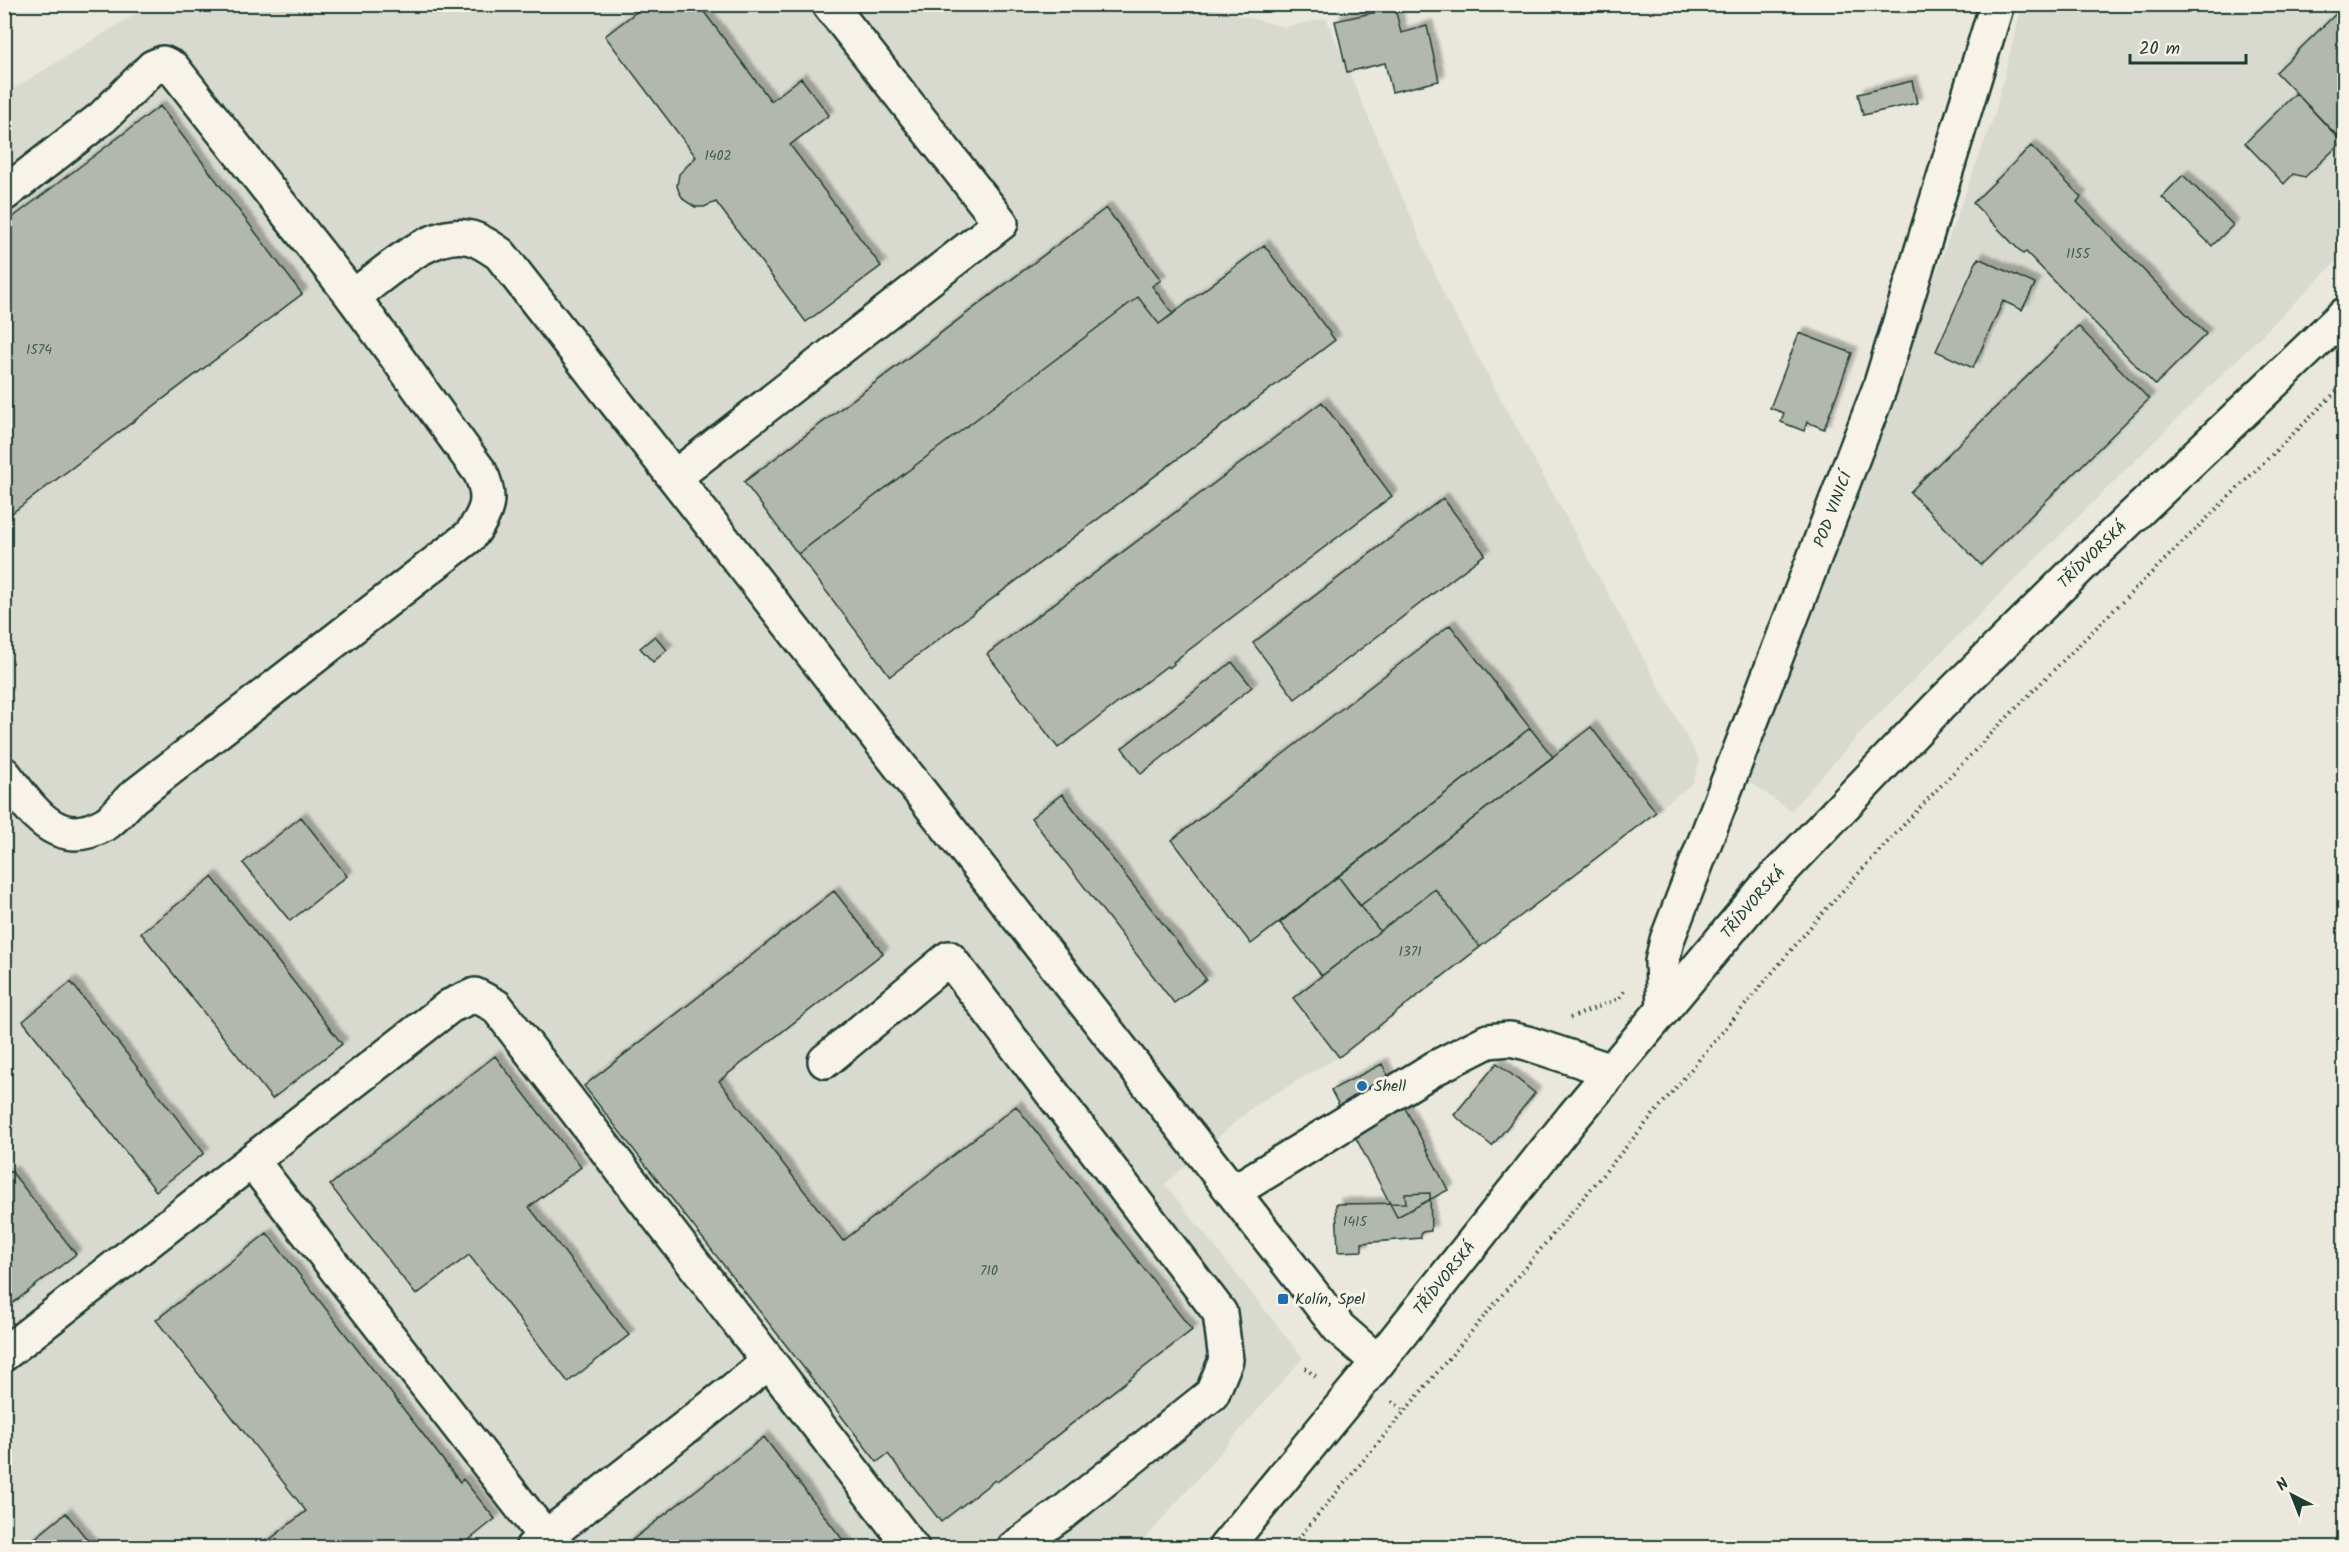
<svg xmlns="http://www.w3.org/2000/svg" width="2349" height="1552" font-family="Kalam,sans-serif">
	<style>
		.built { fill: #d9dacf }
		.building { fill: #b2b8ae; stroke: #1f3d34; stroke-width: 1.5; filter: url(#shadow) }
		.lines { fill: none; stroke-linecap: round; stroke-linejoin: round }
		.minor-casing { stroke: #1f3d34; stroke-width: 38 }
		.major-casing { stroke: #1f3d34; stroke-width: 38 }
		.path { stroke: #1f3d34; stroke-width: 4; stroke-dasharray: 1.5 4.5; stroke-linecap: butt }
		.minor { stroke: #f7f3e8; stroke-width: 33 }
		.major { stroke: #f7f3e8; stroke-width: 33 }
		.poi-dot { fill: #1f6fb2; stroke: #f7f3e8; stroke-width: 2 }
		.labels { text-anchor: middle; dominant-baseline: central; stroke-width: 6; stroke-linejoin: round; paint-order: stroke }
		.number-label { font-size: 14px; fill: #445c52 }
		.street-label { font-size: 16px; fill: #1f3d34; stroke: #f7f3e8 }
		.poi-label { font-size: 16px; fill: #1f3d34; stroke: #f7f3e8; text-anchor: start }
	</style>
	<defs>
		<filter id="shadow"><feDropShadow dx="5.5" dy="-5.5" stdDeviation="1.5" flood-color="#0004"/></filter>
	</defs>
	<rect width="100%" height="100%" fill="#eae8dd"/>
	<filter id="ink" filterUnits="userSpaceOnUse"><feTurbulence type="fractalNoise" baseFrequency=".0167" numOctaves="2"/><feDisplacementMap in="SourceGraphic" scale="12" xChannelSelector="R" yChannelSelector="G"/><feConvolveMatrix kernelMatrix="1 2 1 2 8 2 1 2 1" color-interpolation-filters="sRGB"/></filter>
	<g filter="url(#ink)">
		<path class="built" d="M1196,4L1285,27L1326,18L1446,299L1700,761L1693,783L1339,1057L1255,1105L1165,1184L1303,1358L1138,1547L5,1548V94L150,5Z
			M2022,5H2344V254L1867,726L1791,811L1748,781L1995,113Z"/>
		<path class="building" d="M647,4H698L771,101L801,78L829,115L790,145L881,266L806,322L716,202L704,207H695L684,200L679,192L677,186L679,174L696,157L605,36Z
			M2344,6V143L2276,72Z
			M1395,8L1401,33L1427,26L1439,81L1392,92L1385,63L1347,72L1335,21Z
			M1912,81L1917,103L1863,115L1858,94Z
			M2296,93L2342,142L2305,177L2293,174L2284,184L2245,143Z
			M160,106L302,294L4,519V224Z
			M2031,146L2081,197L2077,202L2206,334L2155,385L2026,252L2023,254L1973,203Z
			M2183,175L2233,225L2212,246L2162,197Z
			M1106,208L1161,280L1152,286L1173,314L1159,324L1138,297L798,554L744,482Z
			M1264,245L1335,340L890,676L798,554L1138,297L1159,324Z
			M1978,258L2035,284L2022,310L2003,301L1973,368L1936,351Z
			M2078,326L2149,399L1981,565L1910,492Z
			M1799,333L1852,353L1824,429L1807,422L1804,431L1781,422L1784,413L1770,408Z
			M1322,402L1392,496L1173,662L1174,664L1169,668L1167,666L1058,748L987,654Z
			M1443,498L1485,554L1295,699L1253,643Z
			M1450,625L1530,728L1251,944L1172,840Z
			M655,636L667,650L653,662L640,648Z
			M1232,662L1252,687L1141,774L1122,748Z
			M1591,727L1656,812L1480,947L1435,889L1380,931L1360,906Z
			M1530,728L1553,757L1360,906L1338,876Z
			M1062,794L1206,979L1174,1003L1031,818Z
			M301,817L347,876L290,921L243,863Z
			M1338,876L1380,931L1322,976L1280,923Z
			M212,877L342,1044L272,1099L141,933Z
			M1435,889L1480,947L1339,1057L1293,998Z
			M834,891L883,953L719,1081L843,1241L1016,1106L1192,1330L997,1482L995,1480L941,1522L888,1454L877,1462L584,1086Z
			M71,982L204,1153L156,1191L23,1021Z
			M495,1056L581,1167L529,1207L629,1335L568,1382L469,1255L416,1295L330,1185Z
			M1497,1063L1535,1093L1492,1146L1454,1115Z
			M1382,1064L1448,1190L1397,1217L1331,1090Z
			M11,1171L76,1254L4,1310V1176Z
			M1430,1193L1431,1231L1421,1232V1238L1362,1243V1251L1338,1252L1336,1204L1406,1203L1405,1194Z
			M267,1233L460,1482L463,1479L495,1519L465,1543L469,1548H259L306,1511L156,1320Z
			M764,1437L849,1548H622Z
			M66,1513L94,1548H23Z"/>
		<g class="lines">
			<defs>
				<g id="minor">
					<path d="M4,194L103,117L153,67L163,63L173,68L353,297L480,472C493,498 487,513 470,536L132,798C124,806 115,818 105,824C55,852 31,808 4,774"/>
					<path d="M353,297C383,275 432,227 471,238C482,241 491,248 500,254L1339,1328L1378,1362"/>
					<path d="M676,476L1001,223L829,4"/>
					<path id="s1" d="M1664,1009L1662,962L1667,940L1880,387L1997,4"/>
					<path d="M825,1061L949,958L1220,1313L1226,1360L1212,1394L1064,1512L1014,1548"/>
					<path d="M252,1161L545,1537"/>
					<path d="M1233,1192L1435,1068L1488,1041L1510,1039L1527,1043L1612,1071"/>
					<path d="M4,1354L450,1006L475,995L496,1006L912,1548"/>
					<path d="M532,1548L769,1362"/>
				</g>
				<g id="major">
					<path id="s2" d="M1225,1548L1378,1362L1573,1117L1765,888L1940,705L2090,557L2344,315"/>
				</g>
			</defs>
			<use href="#minor" class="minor-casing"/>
			<use href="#major" class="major-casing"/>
			<path class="path" d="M1570,1018L1618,999L1626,989
				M1305,1368L1319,1379
				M1392,1401L1405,1412
				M1290,1548L1818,918C1985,732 2166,559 2344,384"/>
			<use href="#minor" class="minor"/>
			<use href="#major" class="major"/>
		</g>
	</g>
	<g class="poi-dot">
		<circle cx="1362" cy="1086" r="6"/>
		<rect x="1277" y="1293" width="12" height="12" rx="3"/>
	</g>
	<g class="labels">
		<g class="number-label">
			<text x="718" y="156">1402</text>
			<text x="2078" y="254">1155</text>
			<text x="39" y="350">1574</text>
			<text x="1410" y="952">1371</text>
			<text x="1355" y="1222">1415</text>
			<text x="989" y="1271">710</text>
		</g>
		<g class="street-label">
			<text stroke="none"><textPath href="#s1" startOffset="531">POD VINICÍ</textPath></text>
			<text stroke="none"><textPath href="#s2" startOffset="1320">TŘÍDVORSKÁ</textPath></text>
			<text stroke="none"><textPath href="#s2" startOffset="834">TŘÍDVORSKÁ</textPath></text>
			<text stroke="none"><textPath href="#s2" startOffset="348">TŘÍDVORSKÁ</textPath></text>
		</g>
		<g class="poi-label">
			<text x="1374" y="1086">Shell</text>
			<text x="1295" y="1299">Kolín, Spel</text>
		</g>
	</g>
	<rect width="2349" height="1552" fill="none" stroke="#f7f3e8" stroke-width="24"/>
	<rect x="12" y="12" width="2325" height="1528" fill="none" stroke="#1f3d34" stroke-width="2" filter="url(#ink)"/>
	<g transform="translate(2292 1495) rotate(318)" stroke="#f7f3e8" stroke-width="4.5" paint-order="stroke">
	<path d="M0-4.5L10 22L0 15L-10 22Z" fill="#1f3d34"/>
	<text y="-9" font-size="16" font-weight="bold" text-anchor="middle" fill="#1f3d34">N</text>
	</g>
	<path d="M2130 54v9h116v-9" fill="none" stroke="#1f3d34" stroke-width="3"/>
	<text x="2139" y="54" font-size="18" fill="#1f3d34" stroke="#f7f3e8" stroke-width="4.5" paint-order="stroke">20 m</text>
</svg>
